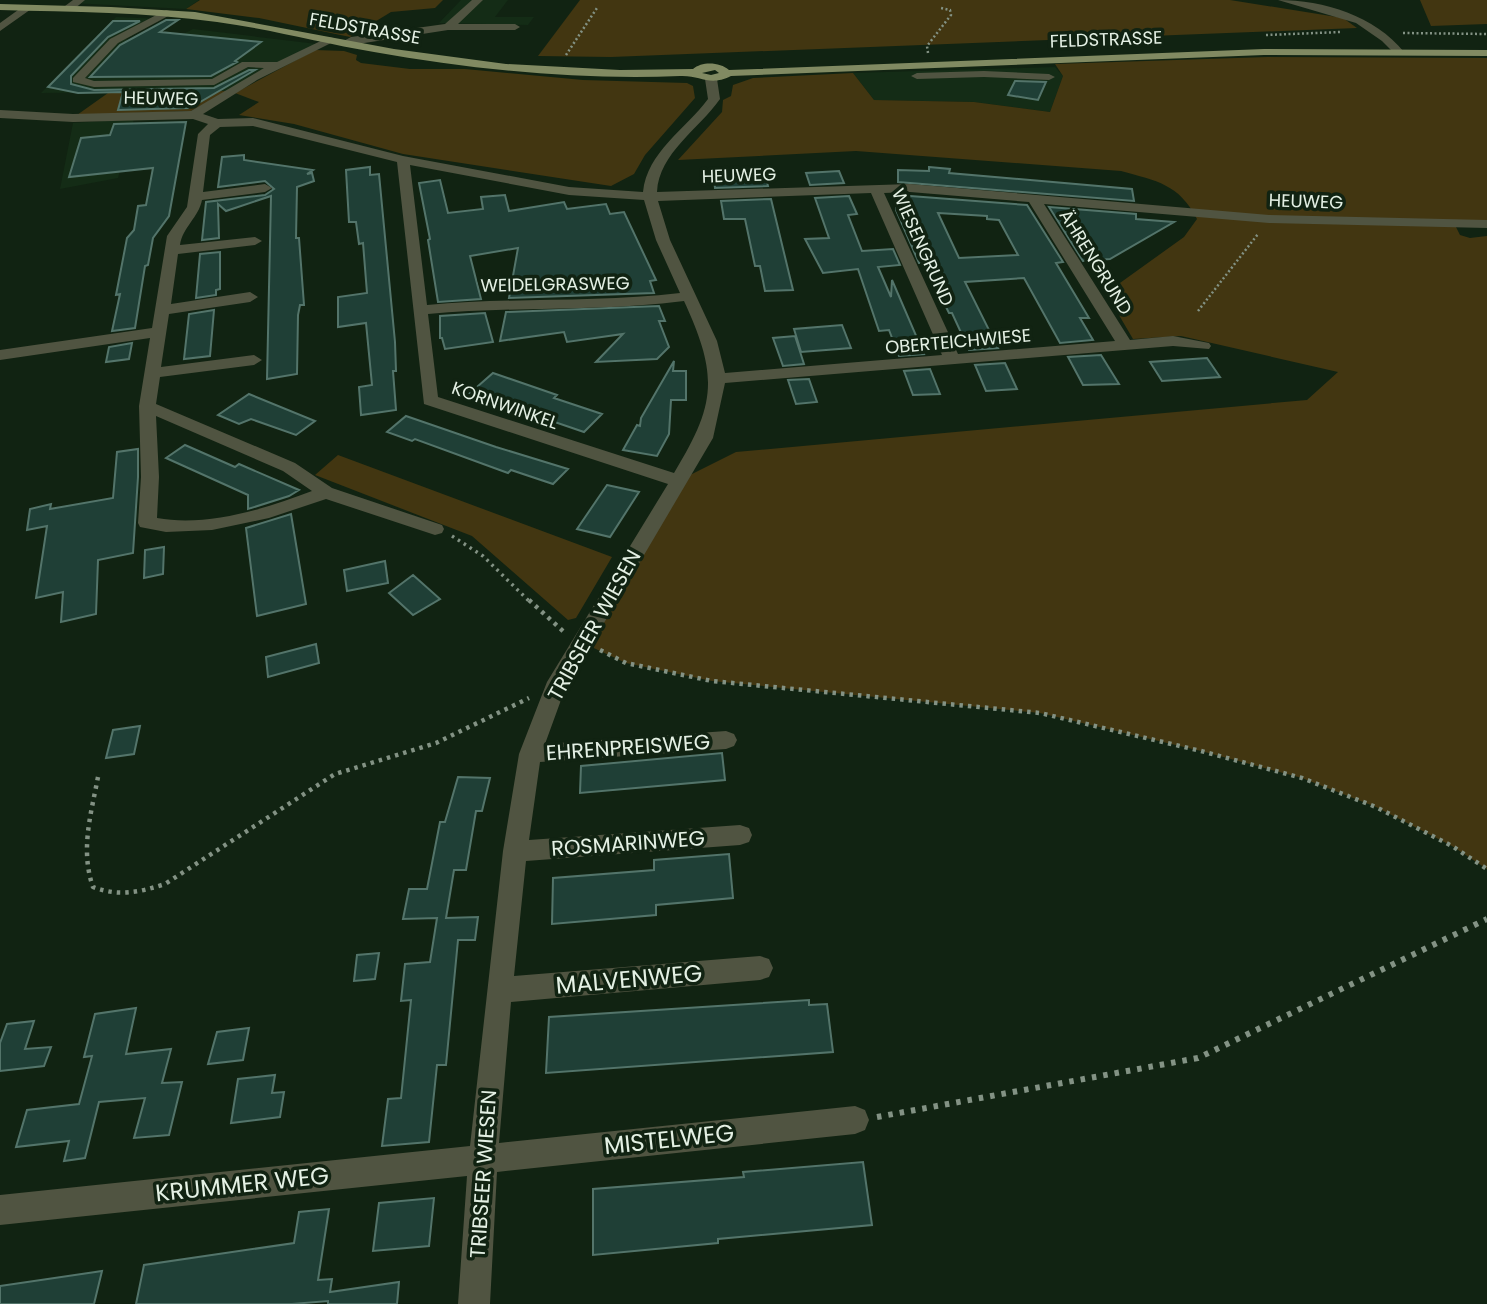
<svg xmlns="http://www.w3.org/2000/svg" width="1487" height="1304" font-family="Poppins,sans-serif">
	<style>
		.built { fill: #142c16 }
		.green { fill: #423611 }
		.building { fill: #1f3f36; stroke: #53746a; stroke-width: 2; fill-rule: evenodd }
		.lines { fill: none; stroke-linecap: round; stroke-linejoin: round }
		.path-far3 { stroke: #839284; stroke-width: 2.5; stroke-dasharray: 2 2.5; stroke-linecap: butt }
		.path-far2 { stroke: #839284; stroke-width: 3.5; stroke-dasharray: 2.5 4.5; stroke-linecap: butt }
		.path-far1 { stroke: #839284; stroke-width: 4.5; stroke-dasharray: 3.5 5; stroke-linecap: butt }
		.path { stroke: #839284; stroke-width: 6; stroke-dasharray: 4.5 7; stroke-linecap: butt }
		.minor { fill: #505441; fill-rule: evenodd }
		.major { fill: #818a62; fill-rule: evenodd }
		.labels { text-anchor: middle; dominant-baseline: central; stroke-width: 7; stroke-linejoin: round; paint-order: stroke }
		.far-street-label { font-size: 18px; fill: #e4f0e4; stroke: #112312 }
		.street-label { font-size: 21px; fill: #e4f0e4; stroke: #112312 }
		.near-street-label { font-size: 24px; fill: #e4f0e4; stroke: #112312 }
	</style>
	<rect width="100%" height="100%" fill="#112312"/>
	<path class="built" d="M76,0H199L186,9L72,3Z
		M461,0H508L495,17H534L528,25L439,23Z
		M116,17L160,19L126,39L133,42L164,44L193,29L317,44L228,91L41,93Z
		M1055,67L1063,76L1050,112L974,102L874,100L853,73Z
		M134,119L118,178L60,189L73,123Z"/>
	<path class="green" d="M200,0H443L435,8L391,12L350,37L259,18L186,9Z
		M580,0H1230L1343,18L1357,28L611,57L538,56Z
		M1420,0H1487V24L1431,26Z
		M315,50L344,51L357,55L356,60L361,63L410,69H465L583,80L687,83L693,86L695,98L645,155L634,174L611,186L403,154L294,124L239,115L259,102L235,93Z
		M1267,57L1487,58V221L1454,223L1460,235L1470,238L1487,236V869L1452,846L1376,807L1302,778L1201,751L1040,713L712,681L626,663L583,643L678,481L736,452L1307,400L1338,372L1181,336L1133,339L1106,293L1184,237L1197,219C1179,184 1157,181 1121,171L856,151L678,160L722,112L723,100L731,96L733,85L753,78L853,73L874,100L974,102L1050,112L1063,76L1055,64Z
		M228,91L191,111L77,115L108,93Z
		M338,455L612,557L576,618L568,620L472,536L315,475Z"/>
	<path class="building" d="M166,20H178L160,32L261,42L235,61L237,62L211,76L90,77L120,45Z
		M113,21H140L108,37L71,76V84L94,90L214,88L249,70H255L195,105L189,104L188,108L118,110L123,92L78,93L48,87Z
		M1015,81L1046,82L1038,100L1008,95Z
		M186,122L169,216L153,238L148,265L145,266L135,328L112,331L120,294L116,295L127,238L134,230L138,206L146,205L153,168L69,177L81,138L110,135L114,124Z
		M244,155V160L313,170L307,174L312,173L314,181L297,187L296,238H299L304,305H300L298,315L297,374L267,379L271,196L226,211L218,204L219,238L202,240L206,202L265,195L274,189L265,181L218,187L222,157Z
		M370,167V175L379,174L395,342L396,371H393L396,410L361,415L359,387L372,385L366,323L338,327V297L367,293L363,243L359,244L356,222H349L346,170Z
		M929,167L950,169L949,173L1132,189L1134,201L898,182V170L929,171Z
		M764,171L768,186L715,188L713,172Z
		M839,171L844,183L810,185L806,173Z
		M440,180L448,213L483,209L481,197L505,195L509,211L564,202L567,209L606,204L610,214L624,212L656,280L650,281L654,293L509,298L518,248L470,256L481,299L438,302L428,240L430,239L419,183Z
		M897,195L1027,205L1063,262L1056,263L1089,318H1080L1093,340L1060,343L1024,278L965,282L998,348L969,350L952,313H949L924,263H919L896,210ZM938,213L987,216V219L999,220L1018,255L959,258Z
		M849,196L857,214L848,215L862,251L893,249L900,265L878,267L891,297L892,280L924,354L899,356L889,330L879,331L858,269L823,273L805,239L829,238L815,198Z
		M771,199L793,290L765,291L760,266H755L745,219H724L721,201Z
		M1049,207L1136,214V219L1174,222L1110,259L1083,261Z
		M220,252V289L216,290V295L196,298L200,254Z
		M659,306L665,321H659L669,347L657,359L596,362L623,334L567,342L564,332L500,341L506,312Z
		M214,310L210,356L184,359L189,314Z
		M485,313L493,342L445,349L442,338H440V316Z
		M842,325L851,348L801,352L794,329Z
		M795,336L804,364L783,366L773,338Z
		M132,343L129,359L106,362L109,347Z
		M1101,355L1119,384L1083,385L1068,357Z
		M1207,358L1220,377L1162,381L1150,362Z
		M674,361L673,371H686V400H671L669,434L657,456L623,450L637,425L640,426L641,418Z
		M1005,363L1017,389L986,391L975,365Z
		M930,369L940,394L913,395L904,371Z
		M493,373L557,395L554,398L602,414L584,432L470,393Z
		M809,379L817,402L796,404L788,380Z
		M249,394L315,421L296,435L251,419L239,424L218,415Z
		M406,416L496,447L568,469L553,484L511,470L508,473L415,439L412,441L387,432Z
		M185,445L235,467L239,464L299,490L289,496L248,509V495L166,458Z
		M138,449V477L133,553L98,560L96,614L61,622L63,592L36,598L47,526L27,530L30,509L51,504L50,509L113,498L117,452Z
		M607,485L639,492L610,537L577,529Z
		M291,514L306,604L257,616L246,528Z
		M164,547L163,574L144,578L145,550Z
		M385,561L388,583L347,591L344,570Z
		M413,575L440,599L413,615L389,593Z
		M316,644L319,663L268,677L266,657Z
		M140,726L134,754L106,758L113,730Z
		M722,753L725,780L580,793L581,766Z
		M458,777L490,778L482,811H476L466,870H454L446,918L478,917L475,940H458L446,1065H437L429,1142L382,1146L388,1099L401,1098L411,1000L401,1001L405,964L430,962L437,918L403,919L409,889H427L440,822H445Z
		M729,854L733,898L656,905V915L552,924L553,878L654,870V860Z
		M379,953L375,979L354,981L357,955Z
		M809,1000V1005L827,1004L833,1052L546,1073L549,1017Z
		M136,1008L126,1054L171,1049L162,1083L182,1082L169,1135L134,1138L145,1098L99,1102L85,1158L64,1161L69,1141L16,1147L27,1110L79,1104L92,1056L84,1057L95,1014Z
		M34,1021L25,1049L51,1047L44,1066L0,1071V1043L7,1024Z
		M249,1028L243,1060L208,1064L217,1032Z
		M275,1075L272,1093L284,1092L280,1117L231,1123L238,1079Z
		M863,1162L872,1225L718,1239V1243L593,1255V1189L744,1177L743,1172Z
		M434,1198L429,1246L373,1251L379,1203Z
		M329,1209L318,1280L332,1279L330,1292L399,1282L397,1304H328V1301L292,1304H136L144,1265L294,1243L299,1212Z
		M102,1271L94,1304H0V1286Z"/>
	<g class="lines">
		<path class="path-far3" d="M1403,33L1487,34
			M1266,35L1341,32
			M928,53L927,46L951,15L950,10L941,8
			M566,55L597,8
			M1198,311L1258,234"/>
		<path class="path-far2" d="M452,536L483,556L530,602"/>
		<path class="path-far1" d="M529,600L564,632
			M600,650L626,663L712,681L1040,713L1201,751L1302,778L1376,807L1452,846L1487,869
			M98,777C91,814 80,850 93,887C119,897 140,892 165,884L335,774L436,743L529,698"/>
		<path class="path" d="M877,1117L1198,1058L1487,919"/>
		<path class="minor" d="M73,0H85L73,10H65V6Z
			M472,0H483L458,24H515L520,27L515,30H448L345,46L340,43L351,37L445,24Z
			M1278,0C1324,0 1375,16 1404,52L1395,54L1382,41L1356,23Z
			M25,5L34,7L0,31V23Z
			M166,10L170,11V15L118,43L85,78L94,81L212,79L242,62H277L329,37L333,38V42L257,80L203,114L218,119L253,118L403,156L569,187L643,192C647,152 686,129 708,99L705,79L711,76L717,79L720,99C699,129 659,153 657,192L910,184L1269,215L1487,220V228L1269,223L1044,204L1130,340L1173,336L1209,343L1211,346L1209,349L1173,346L725,383L713,438L565,689L545,744L726,731L734,734L737,740L734,746L726,749L540,762L529,840L740,825L749,828L752,835L749,842L740,845L526,861L514,976L760,956L769,959L773,968L769,977L760,980L511,1002L499,1143L855,1106L865,1110L869,1120L865,1130L855,1134L497,1172L490,1304H458L467,1176L0,1225V1195L470,1146L503,851L519,754L547,682L668,484L424,404L397,162L253,126L220,127L210,135L203,192L265,184L272,188L265,192L202,200C199,217 182,228 180,245L255,237L262,241L255,245L178,254L171,304L250,292L258,297L250,302L169,314L161,367L254,355L262,360L254,365L160,377L156,404L295,463L332,488L442,525L444,529L442,533L435,535L326,499L269,518L212,530L166,532L140,527L138,523L141,477L139,406L150,338L0,360V350L152,328L167,236L187,207L198,134L208,124L193,119L73,122L0,118V110L73,114L191,111L264,68L248,67L214,85L94,87L73,82V78L110,39ZM410,165L569,195L644,200L656,240L680,293C596,303 511,297 427,305ZM910,192L1029,202L1115,341L958,354L884,193ZM871,193L942,355L725,373L717,341L670,240L658,201ZM684,301C718,375 717,403 674,473L438,397L428,314C513,306 599,312 684,301ZM156,416L283,471L312,491C265,509 207,527 157,518L159,477Z
			M984,71L1049,74L1055,77L1049,80L984,77L917,79L911,76L917,73Z"/>
		<path class="major" d="M0,4L111,7L195,12L394,49L506,64L620,70L693,69C702,61 720,62 729,70L1264,49L1487,50V56L1264,55L731,76C709,87 701,75 680,76C578,80 475,70 374,52C321,43 270,29 217,22C145,12 73,12 0,10ZM715,70L719,73L711,75L702,73Z"/>
	</g>
	<g class="labels">
		<g class="far-street-label">
			<text transform="translate(365 28) rotate(10)">FELDSTRASSE</text>
			<text transform="translate(1106 39) rotate(-2)">FELDSTRASSE</text>
			<text transform="translate(161 98) rotate(1)">HEUWEG</text>
			<text transform="translate(739 175) rotate(-2)">HEUWEG</text>
			<text transform="translate(1306 201) rotate(2)">HEUWEG</text>
			<text transform="translate(923 247) rotate(66)">WIESENGRUND</text>
			<text transform="translate(1096 262) rotate(58)">ÄHRENGRUND</text>
			<text transform="translate(555 284) rotate(-1)">WEIDELGRASWEG</text>
			<text transform="translate(958 341) rotate(-5)">OBERTEICHWIESE</text>
			<text transform="translate(505 405) rotate(19)">KORNWINKEL</text>
		</g>
		<g class="street-label">
			<text transform="translate(594 625) rotate(-61)">TRIBSEER WIESEN</text>
			<text transform="translate(628 747) rotate(-4)">EHRENPREISWEG</text>
			<text transform="translate(628 843) rotate(-4)">ROSMARINWEG</text>
			<text transform="translate(483 1174) rotate(-86)">TRIBSEER WIESEN</text>
		</g>
		<g class="near-street-label">
			<text transform="translate(629 979) rotate(-5)">MALVENWEG</text>
			<text transform="translate(669 1139) rotate(-6)">MISTELWEG</text>
			<text transform="translate(242 1184) rotate(-6)">KRUMMER WEG</text>
		</g>
	</g>
</svg>
